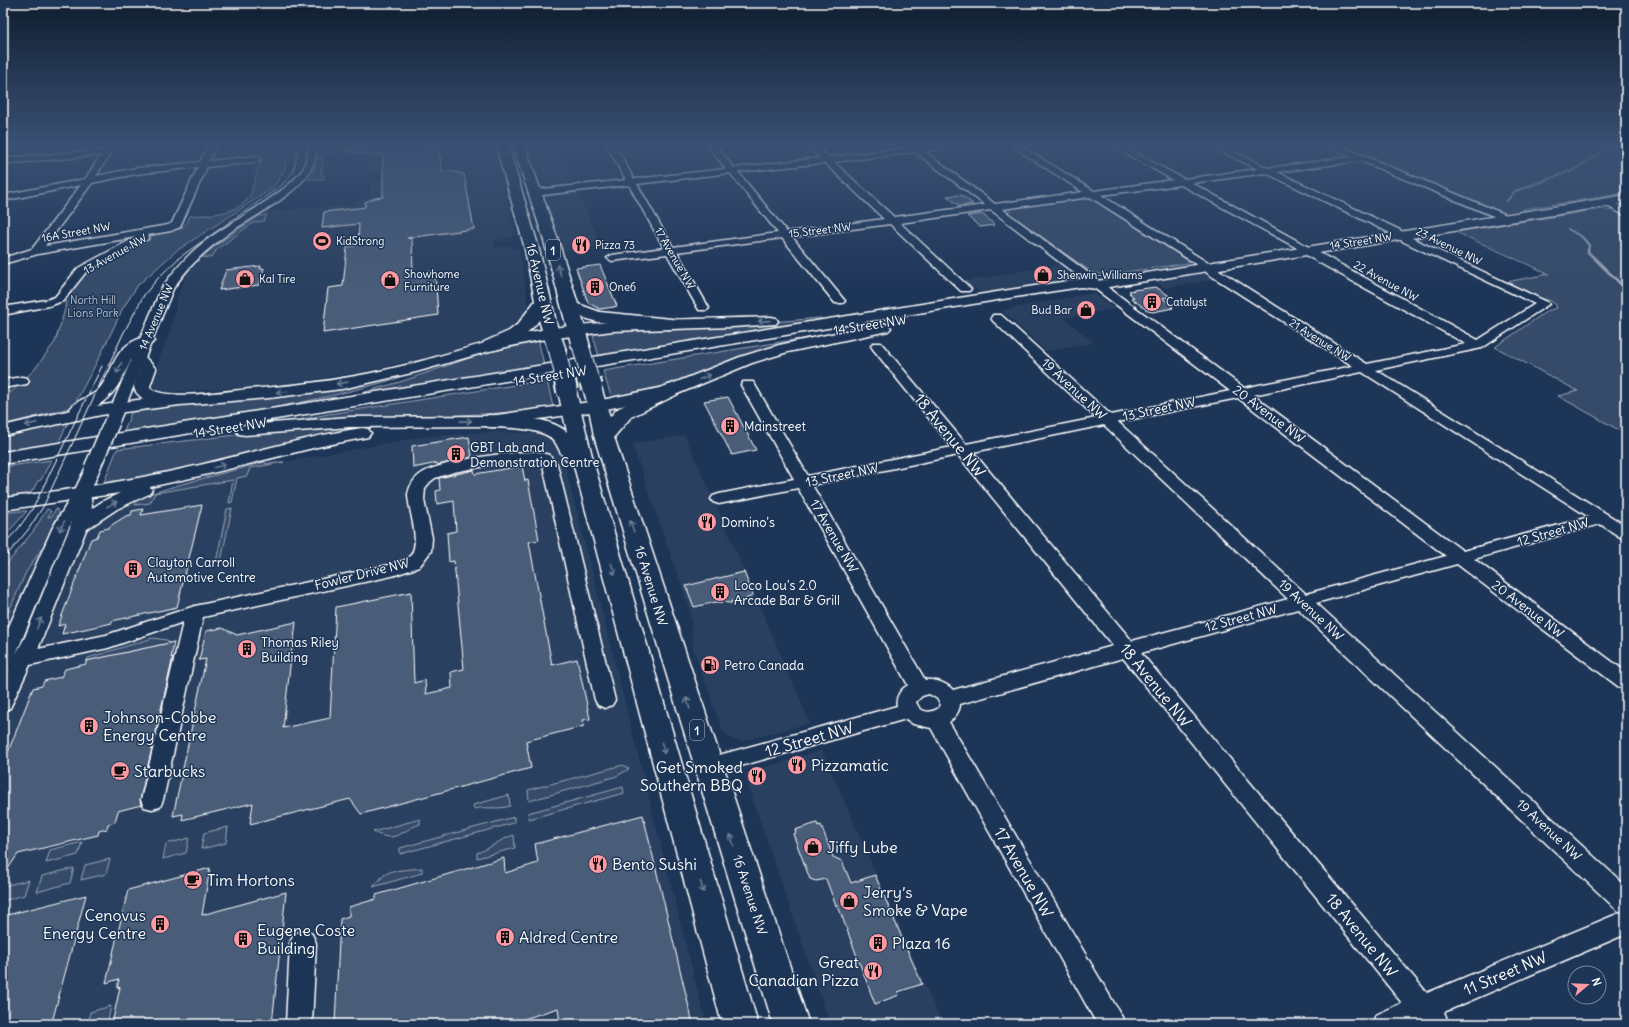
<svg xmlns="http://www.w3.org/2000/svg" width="1629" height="1027" font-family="Delius,sans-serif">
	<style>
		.built { fill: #2a4161 }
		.green { fill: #364b69; stroke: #9aa5b4 }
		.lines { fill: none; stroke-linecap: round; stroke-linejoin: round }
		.stream-far1 { stroke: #a0aab8; stroke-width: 2 }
		.stream { stroke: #a0aab8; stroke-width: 2.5 }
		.building { fill: #4a5d79; stroke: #fff }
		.minor-casing { stroke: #fff; stroke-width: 3 }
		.major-casing { stroke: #fff; stroke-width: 3 }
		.highway-casing { stroke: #fff; stroke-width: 3 }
		.minor { fill: #1d3557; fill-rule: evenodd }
		.major { fill: #1d3557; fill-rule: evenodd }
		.highway { fill: #1d3557; fill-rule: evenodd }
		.tram { stroke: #fff; stroke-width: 1 }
		.minor-bridge-casing { stroke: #fff; stroke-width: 18; stroke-linecap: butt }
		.highway-bridge-far1-casing { stroke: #fff; stroke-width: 18; stroke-linecap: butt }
		.highway-bridge-casing { stroke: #fff; stroke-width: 24; stroke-linecap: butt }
		.minor-bridge { stroke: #1d3557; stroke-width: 15 }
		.highway-bridge-far1 { stroke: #1d3557; stroke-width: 16 }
		.highway-bridge { stroke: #1d3557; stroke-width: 20 }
		.oneway { stroke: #6c7c92 }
		.labels { text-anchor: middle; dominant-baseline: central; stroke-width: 3; stroke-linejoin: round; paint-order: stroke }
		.far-street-label { font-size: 11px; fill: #fff; stroke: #1d3557 }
		.far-poi-label { font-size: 11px; fill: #fff; stroke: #1d3557; text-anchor: start }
		.far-park-label { font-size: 11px; fill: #b9c0ca; stroke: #1d3557 }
		.shield { fill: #1d3557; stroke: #bbc2cd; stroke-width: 1 }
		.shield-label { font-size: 12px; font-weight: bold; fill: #fff }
		.street-label { font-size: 13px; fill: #fff; stroke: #1d3557 }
		.poi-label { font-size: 13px; fill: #fff; stroke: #1d3557; text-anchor: start }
		.near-street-label { font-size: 16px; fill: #fff; stroke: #1d3557 }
		.near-poi-label { font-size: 16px; fill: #fff; stroke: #1d3557; text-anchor: start }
	</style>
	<rect width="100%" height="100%" fill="#1d3557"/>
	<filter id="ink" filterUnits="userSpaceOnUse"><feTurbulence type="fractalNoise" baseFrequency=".025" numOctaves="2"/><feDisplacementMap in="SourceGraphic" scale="8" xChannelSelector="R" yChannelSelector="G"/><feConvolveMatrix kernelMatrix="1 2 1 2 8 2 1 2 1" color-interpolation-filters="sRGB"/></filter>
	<g filter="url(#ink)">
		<path class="built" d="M320,146H496L513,205L511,214L516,235L509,238L493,241L495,248L509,246L519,249L525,280L528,306L527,313L519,323L494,337L459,350L366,371L280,385L174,392L161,391L152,385L151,381L169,333L176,309V301L187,274L205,256L268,211L292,210L353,204L354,202L369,196L370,182L383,181V169L370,170V159L363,157L368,155L357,153L349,155L318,158Z
			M528,146H559L601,246L560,251Z
			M1058,265L1079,279L983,294L964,281Z
			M1204,273L1215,279L1165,288L1156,281Z
			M1093,293L1115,309L1064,318L1094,343L1046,351L1002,310Z
			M488,432L536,433L558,442L560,445L706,1024H3V566L42,520L119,506L175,486L250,468L421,437Z
			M685,435L717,507L810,723L742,741L732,740L723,732L693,648L690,610L632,444Z
			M822,750L942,1024H830L748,786L745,773Z"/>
		<path class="green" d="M265,146H284L282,150L286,149L285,153H289C284,172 284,175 270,190L176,251L138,285L123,308L100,356L73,407L3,425V400L34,370L55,342L65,309L66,298L77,281L89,269L152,235L180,229L187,223L190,216C211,214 241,215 251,193Z
			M1337,146H1626V193L1523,209L1527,211L1512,214L1496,212Z
			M324,157L321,175H325L324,179H308L315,169L318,158Z
			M1083,199L1093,200L1189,261V263L1105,275L1093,273L1007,213L1010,211V208Z
			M1602,209L1618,212L1626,217V434L1558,396L1578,391L1495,347L1547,311L1557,308L1555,304L1551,301L1537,297L1506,282L1549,274L1456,232Z
			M267,215L264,221L253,223L217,249L211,258L202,257L215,246L259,216Z
			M821,318L822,320L599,357L592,332L747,324Z
			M538,339L544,365L362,396L361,393L403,381L498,348Z
			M799,339L800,341L670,386L612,399L603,371Z
			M397,375L398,378C309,405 215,418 123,434L132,410Z
			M547,380L553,407L502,413L460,415L432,418L302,422V419L329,414Z
			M70,418L58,444L3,454V435Z
			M383,426L345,432L167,474L103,485L117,449L261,432L309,428Z
			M51,460L41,480L38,481L33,490L30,492L27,497L3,500V467Z
			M265,462L266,464L274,462H284L250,468L247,476L237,478L232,502L229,503L233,480L155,493L150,503L135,505L137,498L175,486Z
			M232,508L221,561L216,562L227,509Z
			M47,509L51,511L48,517L52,516L55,510L57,509L59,513L44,545L26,572L9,611L3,619V569L34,530Z
			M19,511H27L3,538V513Z
			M153,638L167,640L169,643L87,661L88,658Z
			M623,765L629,769L617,776L529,801L528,790Z
			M623,787L624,793L529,819L528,813Z
			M509,795L510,806C498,810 486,806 474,809L473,805Z
			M514,817V823L400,854V848Z
			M420,819V824C400,831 397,844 373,832Z
			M228,827L226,843L201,849L204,833Z
			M514,835L515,848L477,858V853C490,849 500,839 514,835Z
			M189,838L186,853L163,859L166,844Z
			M82,842L78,855L46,863L50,850Z
			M110,859L106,874L81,880L85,865Z
			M74,868L70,883L37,892L42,876Z
			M422,868V873L373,887L384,875L392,871Z
			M29,880L24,895L3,901V886Z
			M111,1006L107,1024H88L90,1012Z"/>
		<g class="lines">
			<path class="stream-far1" d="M1507,201L1515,191L1574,170L1610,147L1614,146
				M1568,229L1582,237L1589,245L1588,251"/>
			<path class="stream" d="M1588,250V252L1626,289"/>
		</g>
		<path class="building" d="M347,146H430L439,148L442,172L450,171L464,174L474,229L407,238L412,239L413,274L435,271L438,315L323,333L328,288L343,286L347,247L358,245L359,224L322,228L324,212L365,207V202L375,198L383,197V154L371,155L347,151Z
			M961,195L973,204L959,206L947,196Z
			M982,214L995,225L980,227L967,216Z
			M600,265L617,306L614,307L600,309L588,303L576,268Z
			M261,266L260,269L264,268L259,285L219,290L226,270Z
			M1156,287L1171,297L1162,298L1173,306L1171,307L1173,308L1153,312L1148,311L1131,298L1134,297L1129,293H1131L1129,291L1134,290H1133Z
			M728,397L747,433L756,450L732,455L704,401Z
			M469,437L472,457L438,465L437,463L413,468L412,446Z
			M522,466L525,481L528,480L539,540L529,542L552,665L577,659L590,719L583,720L584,726L526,741L531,768L361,814L350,799L250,824L253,803L182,820L183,814L173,816L206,659L199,660L206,631L222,628L237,635L296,622L294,639L293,640L283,728L330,718L336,607L411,592L414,683L425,680L426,694L452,688L451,672L464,669L454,561L449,562L447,533L456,531L454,501L437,504L436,491L440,490L439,478L474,470L475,474Z
			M202,505L177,607L112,621V623L62,634L65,624L58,626L91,539L97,537L100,530L109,528L110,526L126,516L131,515L132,511L143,509L141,515Z
			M744,572L753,595L744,600L731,601L732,603L716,602L694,607L686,586Z
			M174,642L171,658L173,657L140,800L141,805L118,811L115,822L108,824L107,829L99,831L98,835L18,854L3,876V765L33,688L42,686L44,681L61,677L65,669L86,664V661Z
			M643,815L693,1024H560L558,1008L524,1019V1024H335L340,919L349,916V907L376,899V895L504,858L505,873L538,863L535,844Z
			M817,823L818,826L821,825L833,857L842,861L851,883L875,875L922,984L898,992L899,995L875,1004L838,906H836L826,879L816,881L810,879L793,834L796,833L795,830Z
			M210,868L202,915L286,892L272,1024H112L120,987L117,988L119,979L106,983L128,890Z
			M86,895L52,1022L46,1024H3V916Z"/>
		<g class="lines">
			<defs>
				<path id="minor" d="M107,146H115L96,176L136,168L200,162L208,146H216L209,161L257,156L261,159L257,162L207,167L180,227L171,231L148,235L149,237L148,239L86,272L63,301L49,306L3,315V307L46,300L55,297L78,268L136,237L38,254L3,264V258L32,249L81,185L3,201V195L85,179L101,155L3,164V158L104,150ZM198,167L172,223L168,225L45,246L92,183L136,174Z
					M309,146H317C316,153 315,161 312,167C301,193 252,217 229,233C207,249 188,266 173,289L119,422L117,425L112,426L107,425L105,422L161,289C174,271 187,255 204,242C228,223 292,191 304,167C307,161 307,152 309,146Z
					M607,146H615L634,179L726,169L708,146H716L734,168L820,158L808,146H817L829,157L909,148L908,146H952L948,148L924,151L995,204L1083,192L1012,146H1021L1094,191L1173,180L1112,146H1122L1184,179L1258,169L1213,148L1212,146H1222L1268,168L1351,157L1329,146H1340L1509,216L1511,218L1509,220H1503L1361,161L1277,172L1398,229L1412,238L1547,302L1549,304L1482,348L1376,370L1626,526V538L1620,537L1600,524L1474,559L1626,672V689L1619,687L1457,564L1316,603L1626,886V934L1444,1012L1449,1024H1372L1376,1015L1402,1003L1123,658L960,704C960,711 954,719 949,722L1121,1015L1125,1024H1097L931,728L913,724L906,719L709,775L701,772L698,766L701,760L897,706C895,697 901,689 908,685L798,488L719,504L713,502L711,499L713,496L719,494L794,479L741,385L743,382H753L755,385L808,476L952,447L873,349L871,346L873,343H881L966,444L1096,418L993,321L991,318L993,315H1001L1111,415L1230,391L991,210L900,223L969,287L971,289L969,291H961L890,224L792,237L845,301L843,303H835L782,238L677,252L709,308L707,310H699L667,254L612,261L607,258L612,255L664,248L629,185L534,196L529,193L534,190L626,180ZM915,152L985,205L894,217L834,162ZM825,163L884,219L787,232L738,172ZM730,173L778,233L673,247L637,184ZM1266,173L1390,233L1404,242L1535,304L1478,340L1192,183ZM1181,185L1297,248L1309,257L1466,344L1367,364L1101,195ZM1090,197L1196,264L1210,275L1353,366L1244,388L1002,209ZM1362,372L1589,517L1463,551L1253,395ZM1238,398L1446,556L1306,594L1118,422ZM1104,425L1288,599L1132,641L973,452ZM958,455L1113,646L953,690C947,683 934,679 925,680L812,485ZM1298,609L1617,910L1622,912L1427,993L1141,653ZM929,694L936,698L940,702L939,708C930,714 920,713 916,702L922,696Z
					M1606,199L1626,209V216L1603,204L1601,202L1603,200Z
					M22,377L27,378L29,381L27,384L3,388V380Z
					M538,452L549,455L557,464L615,700L612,705L605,708L598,705L595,700L543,465L537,460L501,463L454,472L435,478L430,482L425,488L424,500L432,538L431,551L419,567L392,576L203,617L163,800L160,807L152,809L144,807L141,800L183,622L108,648L30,665L10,708L3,711V682L9,670L3,671V640L52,529L74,492L87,465L92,463L97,465L100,468L90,493L92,506L88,525L38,649L106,635L195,606L389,565C394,563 402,562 407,559C424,547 408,511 408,494C410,484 415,477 424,472C447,460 511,451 538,452ZM73,520L25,637L16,654L68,529Z
					M303,931L312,934L316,943L312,1024H286L290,943L294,934Z"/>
				<path id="major" d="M1626,195V203L1097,289L1081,287L1028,295L3,464V452L1028,287L1081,279L1097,281Z
					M771,317L776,318L778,321L776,324L732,327L613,331L540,340L493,350L416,372L342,389L269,398L180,405L101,415L3,436V426L71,410L70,409C76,400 88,398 96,392C113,376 111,352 134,341C140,338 144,336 151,338L154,341C149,347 140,350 134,355L144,356L156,369L150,386L151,389C170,401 226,391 250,389C303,385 355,378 406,365C451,354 495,338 541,330C617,318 694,320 771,317ZM131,360L140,370C134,384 129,389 144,399L97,406C116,394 122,379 131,360Z
					M883,323L888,325L891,328L888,331L788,352L752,363L675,395L597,411L489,426L350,427L245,435L239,434L236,430L239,426L245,425L350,417L489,416L597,401L664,387L740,357L779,345Z
					M362,428L368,429L371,433L368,437L317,447L204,475L150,487L152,490L149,494L117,509L87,529L80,531L73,529L70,525L73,521L103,501L120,493L3,510V498C63,491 123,482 182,469C242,456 301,437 362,428Z"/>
				<path id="highway" d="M496,146H508L538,245L557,326L566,350L563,354L557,355L551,354L548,350L539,320C530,334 501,354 484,350L481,346L484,342L509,331L518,324L535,301L524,245Z
					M513,146H525L557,237L578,304L600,312L671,319L677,320L679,324L677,328L671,329L597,322L582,317L590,347L587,351L581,352L575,351L572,347L543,237Z
					M592,381L598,383L601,387L610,417L617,409L662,387L669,385L676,387L678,391L676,395L631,417L614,437L809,1024H773L594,436L590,414L583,387L586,383Z
					M567,385L574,387L576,391L594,464L758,1024H722L574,466C562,459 561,452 555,442C544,427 506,428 489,427L482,425L479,421L482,417L489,415C514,418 547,415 567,432L558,391L560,387Z"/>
			</defs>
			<use href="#minor" class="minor-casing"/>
			<use href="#major" class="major-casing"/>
			<use href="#highway" class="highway-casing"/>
			<use href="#minor" class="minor"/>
			<use href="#major" class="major"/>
			<use href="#highway" class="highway"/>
			<path class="tram" d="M3,545L18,529L33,508L102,366
				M3,560L28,530L43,507L123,334L144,295L160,276L180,257L282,185L293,172L299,146"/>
			<defs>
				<path id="minor-bridge" d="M92,468L112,422"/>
				<path id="highway-bridge-far1" d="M581,347L591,382
					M557,350L565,382"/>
				<path id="highway-bridge" d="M565,381L567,391
					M590,381L592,387"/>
			</defs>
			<use href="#minor-bridge" class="minor-bridge-casing"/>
			<use href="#highway-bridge-far1" class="highway-bridge-far1-casing"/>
			<use href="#highway-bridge" class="highway-bridge-casing"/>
			<use href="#minor-bridge" class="minor-bridge"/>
			<use href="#highway-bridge-far1" class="highway-bridge-far1"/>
			<use href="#highway-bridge" class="highway-bridge"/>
		</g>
		<defs><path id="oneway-shaft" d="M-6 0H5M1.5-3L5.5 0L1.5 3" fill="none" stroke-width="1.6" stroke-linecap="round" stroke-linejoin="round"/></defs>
		<g class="oneway">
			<use href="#oneway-shaft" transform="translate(559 270) rotate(-108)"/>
			<use href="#oneway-shaft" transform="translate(764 321) rotate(176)"/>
			<use href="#oneway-shaft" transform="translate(119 368) rotate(115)"/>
			<use href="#oneway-shaft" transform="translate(705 377) rotate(-21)"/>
			<use href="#oneway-shaft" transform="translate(342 383) rotate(170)"/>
			<use href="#oneway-shaft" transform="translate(282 392) rotate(173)"/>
			<use href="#oneway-shaft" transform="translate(466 421) rotate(-1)"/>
			<use href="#oneway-shaft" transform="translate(31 424) rotate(167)"/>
			<use href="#oneway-shaft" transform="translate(220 466) rotate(-14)"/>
			<use href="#oneway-shaft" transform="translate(112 504) rotate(-28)"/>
			<use href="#oneway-shaft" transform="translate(62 526) rotate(117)"/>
			<use href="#oneway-shaft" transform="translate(632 526) rotate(-108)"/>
			<use href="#oneway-shaft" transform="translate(613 569) rotate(74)"/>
			<use href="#oneway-shaft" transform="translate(39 623) rotate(-68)"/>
			<use href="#oneway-shaft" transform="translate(688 703) rotate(-108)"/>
			<use href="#oneway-shaft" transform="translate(663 748) rotate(75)"/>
			<use href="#oneway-shaft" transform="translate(732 840) rotate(-107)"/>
			<use href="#oneway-shaft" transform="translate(702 887) rotate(74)"/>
		</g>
	</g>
	<linearGradient id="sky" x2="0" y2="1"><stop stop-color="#101d30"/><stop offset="0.5" stop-color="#3a5174"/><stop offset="1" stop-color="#3a5174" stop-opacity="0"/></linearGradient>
	<rect width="1629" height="290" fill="url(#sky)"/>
	<defs>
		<symbol id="stadium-disc" viewBox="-11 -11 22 22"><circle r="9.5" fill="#ff9aa2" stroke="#1d3557"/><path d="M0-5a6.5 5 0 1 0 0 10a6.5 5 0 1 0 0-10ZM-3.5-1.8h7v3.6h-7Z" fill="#111"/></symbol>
		<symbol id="restaurant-disc" viewBox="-11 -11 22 22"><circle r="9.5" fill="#ff9aa2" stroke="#1d3557"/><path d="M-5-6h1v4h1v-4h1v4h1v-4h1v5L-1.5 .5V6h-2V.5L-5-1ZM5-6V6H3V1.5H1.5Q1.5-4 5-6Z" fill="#111"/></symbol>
		<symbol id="shop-disc" viewBox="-11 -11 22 22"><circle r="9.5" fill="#ff9aa2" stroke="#1d3557"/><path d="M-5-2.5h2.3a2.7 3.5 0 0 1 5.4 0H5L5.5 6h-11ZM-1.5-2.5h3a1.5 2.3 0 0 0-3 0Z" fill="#111"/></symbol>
		<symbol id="building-disc" viewBox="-11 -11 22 22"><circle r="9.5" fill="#ff9aa2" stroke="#1d3557"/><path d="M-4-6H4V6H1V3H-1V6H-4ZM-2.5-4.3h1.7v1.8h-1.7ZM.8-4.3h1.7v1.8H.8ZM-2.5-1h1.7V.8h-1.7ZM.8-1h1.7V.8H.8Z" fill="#111"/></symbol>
		<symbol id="fuel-disc" viewBox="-11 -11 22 22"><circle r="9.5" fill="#ff9aa2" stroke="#1d3557"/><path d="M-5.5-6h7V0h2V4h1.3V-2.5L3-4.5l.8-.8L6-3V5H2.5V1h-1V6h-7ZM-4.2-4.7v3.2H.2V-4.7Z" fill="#111"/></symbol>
		<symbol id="cafe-disc" viewBox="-11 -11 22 22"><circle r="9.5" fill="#ff9aa2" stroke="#1d3557"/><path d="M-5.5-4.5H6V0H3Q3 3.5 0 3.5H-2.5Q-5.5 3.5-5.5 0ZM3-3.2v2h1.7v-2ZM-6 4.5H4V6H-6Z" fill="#111"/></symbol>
	</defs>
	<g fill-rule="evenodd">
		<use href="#stadium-disc" x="311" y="230" width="22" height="22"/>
		<use href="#restaurant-disc" x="570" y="234" width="22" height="22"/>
		<use href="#shop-disc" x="1032" y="264" width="22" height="22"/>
		<use href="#shop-disc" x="234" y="268" width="22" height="22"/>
		<use href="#shop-disc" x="379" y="269" width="22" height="22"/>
		<use href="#building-disc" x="584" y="276" width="22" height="22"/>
		<use href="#building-disc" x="1141" y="291" width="22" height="22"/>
		<use href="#shop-disc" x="1075" y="299" width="22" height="22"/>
		<use href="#building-disc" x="719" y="415" width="22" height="22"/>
		<use href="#building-disc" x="445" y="443" width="22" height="22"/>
		<use href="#restaurant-disc" x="696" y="511" width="22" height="22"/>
		<use href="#building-disc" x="122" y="558" width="22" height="22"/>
		<use href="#building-disc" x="709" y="581" width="22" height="22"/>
		<use href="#building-disc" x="236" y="638" width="22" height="22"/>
		<use href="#fuel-disc" x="699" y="654" width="22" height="22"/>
		<use href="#building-disc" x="78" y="715" width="22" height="22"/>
		<use href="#restaurant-disc" x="786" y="754" width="22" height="22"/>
		<use href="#cafe-disc" x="109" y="760" width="22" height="22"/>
		<use href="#restaurant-disc" x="746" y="765" width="22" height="22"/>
		<use href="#shop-disc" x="802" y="836" width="22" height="22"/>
		<use href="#restaurant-disc" x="587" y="853" width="22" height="22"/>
		<use href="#cafe-disc" x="182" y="869" width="22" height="22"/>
		<use href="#shop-disc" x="838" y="890" width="22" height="22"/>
		<use href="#building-disc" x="149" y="913" width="22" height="22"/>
		<use href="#building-disc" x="494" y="926" width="22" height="22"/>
		<use href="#building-disc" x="232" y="928" width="22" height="22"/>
		<use href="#building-disc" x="867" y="932" width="22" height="22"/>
		<use href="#restaurant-disc" x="862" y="960" width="22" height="22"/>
	</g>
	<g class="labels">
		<g class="far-street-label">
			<text transform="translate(820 230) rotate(-7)">15 Street NW</text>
			<text transform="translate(76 232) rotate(-10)">16A Street NW</text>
			<text transform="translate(1361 241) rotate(-9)">14 Street NW</text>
			<text transform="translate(1449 246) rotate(26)">23 Avenue NW</text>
			<text transform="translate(115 254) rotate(-29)">13 Avenue NW</text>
			<text transform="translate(675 258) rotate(60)">17 Avenue NW</text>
			<text transform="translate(1386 281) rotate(29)">22 Avenue NW</text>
			<text transform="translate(156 317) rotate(-67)">14 Avenue NW</text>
			<text transform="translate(1320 340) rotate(32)">21 Avenue NW</text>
		</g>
		<g class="far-poi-label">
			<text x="336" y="241">KidStrong</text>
			<text x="595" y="245">Pizza 73</text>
			<text x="404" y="274">Showhome<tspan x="404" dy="13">Furniture</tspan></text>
			<text x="1057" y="275">Sherwin-Williams</text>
			<text x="259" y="279">Kal Tire</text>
			<text x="609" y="287">One6</text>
			<text x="1166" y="302">Catalyst</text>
			<text x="1072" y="310" text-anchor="end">Bud Bar</text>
		</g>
		<g class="far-park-label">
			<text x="93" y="300">North Hill<tspan x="93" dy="13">Lions Park</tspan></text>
		</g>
		<g class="shield">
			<rect x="546" y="240" width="14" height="20" rx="3"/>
			<rect x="690" y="720" width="14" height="20" rx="3"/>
		</g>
		<g class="shield-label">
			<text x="553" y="250">1</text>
			<text x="697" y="730">1</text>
		</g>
		<g class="street-label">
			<text transform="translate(540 284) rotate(77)">16 Avenue NW</text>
			<text transform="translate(870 325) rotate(-9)">14 Street NW</text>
			<text transform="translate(550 376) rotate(-9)">14 Street NW</text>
			<text transform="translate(1074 389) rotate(43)">19 Avenue NW</text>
			<text transform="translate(1159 409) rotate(-12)">13 Street NW</text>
			<text transform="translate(1269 414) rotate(37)">20 Avenue NW</text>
			<text transform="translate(230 428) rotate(-9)">14 Street NW</text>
			<text transform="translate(842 475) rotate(-12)">13 Street NW</text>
			<text transform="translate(1553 532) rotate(-16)">12 Street NW</text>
			<text transform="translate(834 536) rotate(60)">17 Avenue NW</text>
			<text transform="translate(362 574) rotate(-14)">Fowler Drive NW</text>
			<text transform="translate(651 586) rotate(73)">16 Avenue NW</text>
			<text transform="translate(1528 609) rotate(37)">20 Avenue NW</text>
			<text transform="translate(1311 610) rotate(43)">19 Avenue NW</text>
			<text transform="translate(1241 618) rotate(-15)">12 Street NW</text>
			<text transform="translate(1549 830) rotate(43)">19 Avenue NW</text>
			<text transform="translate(750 895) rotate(72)">16 Avenue NW</text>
		</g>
		<g class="poi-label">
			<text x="744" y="426">Mainstreet</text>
			<text x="470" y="447">GBT Lab and<tspan x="470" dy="15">Demonstration Centre</tspan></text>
			<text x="721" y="522">Domino's</text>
			<text x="147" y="562">Clayton Carroll<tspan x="147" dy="15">Automotive Centre</tspan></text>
			<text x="734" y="585">Loco Lou's 2.0<tspan x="734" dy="15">Arcade Bar &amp; Grill</tspan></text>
			<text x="261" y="642">Thomas Riley<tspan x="261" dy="15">Building</tspan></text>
			<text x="724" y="665">Petro Canada</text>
		</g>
		<g class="near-street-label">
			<text transform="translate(950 435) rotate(51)">18 Avenue NW</text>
			<text transform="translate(1156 685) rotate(51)">18 Avenue NW</text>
			<text transform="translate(809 739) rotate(-16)">12 Street NW</text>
			<text transform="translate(1024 872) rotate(60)">17 Avenue NW</text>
			<text transform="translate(1362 935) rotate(51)">18 Avenue NW</text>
			<text transform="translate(1505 973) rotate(-23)">11 Street NW</text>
		</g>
		<g class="near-poi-label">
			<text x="103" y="717">Johnson-Cobbe<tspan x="103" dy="18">Energy Centre</tspan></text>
			<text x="811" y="765">Pizzamatic</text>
			<text x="743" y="767" text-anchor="end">Get Smoked<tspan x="743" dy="18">Southern BBQ</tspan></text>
			<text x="134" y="771">Starbucks</text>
			<text x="827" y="847">Jiffy Lube</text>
			<text x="612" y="864">Bento Sushi</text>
			<text x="207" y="880">Tim Hortons</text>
			<text x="863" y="892">Jerry’s<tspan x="863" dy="18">Smoke &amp; Vape</tspan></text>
			<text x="146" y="915" text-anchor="end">Cenovus<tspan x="146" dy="18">Energy Centre</tspan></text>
			<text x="257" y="930">Eugene Coste<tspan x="257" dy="18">Building</tspan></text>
			<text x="519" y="937">Aldred Centre</text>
			<text x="892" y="943">Plaza 16</text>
			<text x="859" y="962" text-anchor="end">Great<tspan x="859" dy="18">Canadian Pizza</tspan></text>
		</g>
	</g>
	<rect width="1629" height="1027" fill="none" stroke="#1d3557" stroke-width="16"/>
	<rect x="8" y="8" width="1613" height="1011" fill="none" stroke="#fff" stroke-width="1.5" filter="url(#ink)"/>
	<g transform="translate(1587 985) rotate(71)"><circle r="19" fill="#1d3557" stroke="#77869a"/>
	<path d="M0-3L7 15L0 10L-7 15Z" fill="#ff9aa2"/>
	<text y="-6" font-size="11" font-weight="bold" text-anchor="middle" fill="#ffffff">N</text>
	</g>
</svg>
